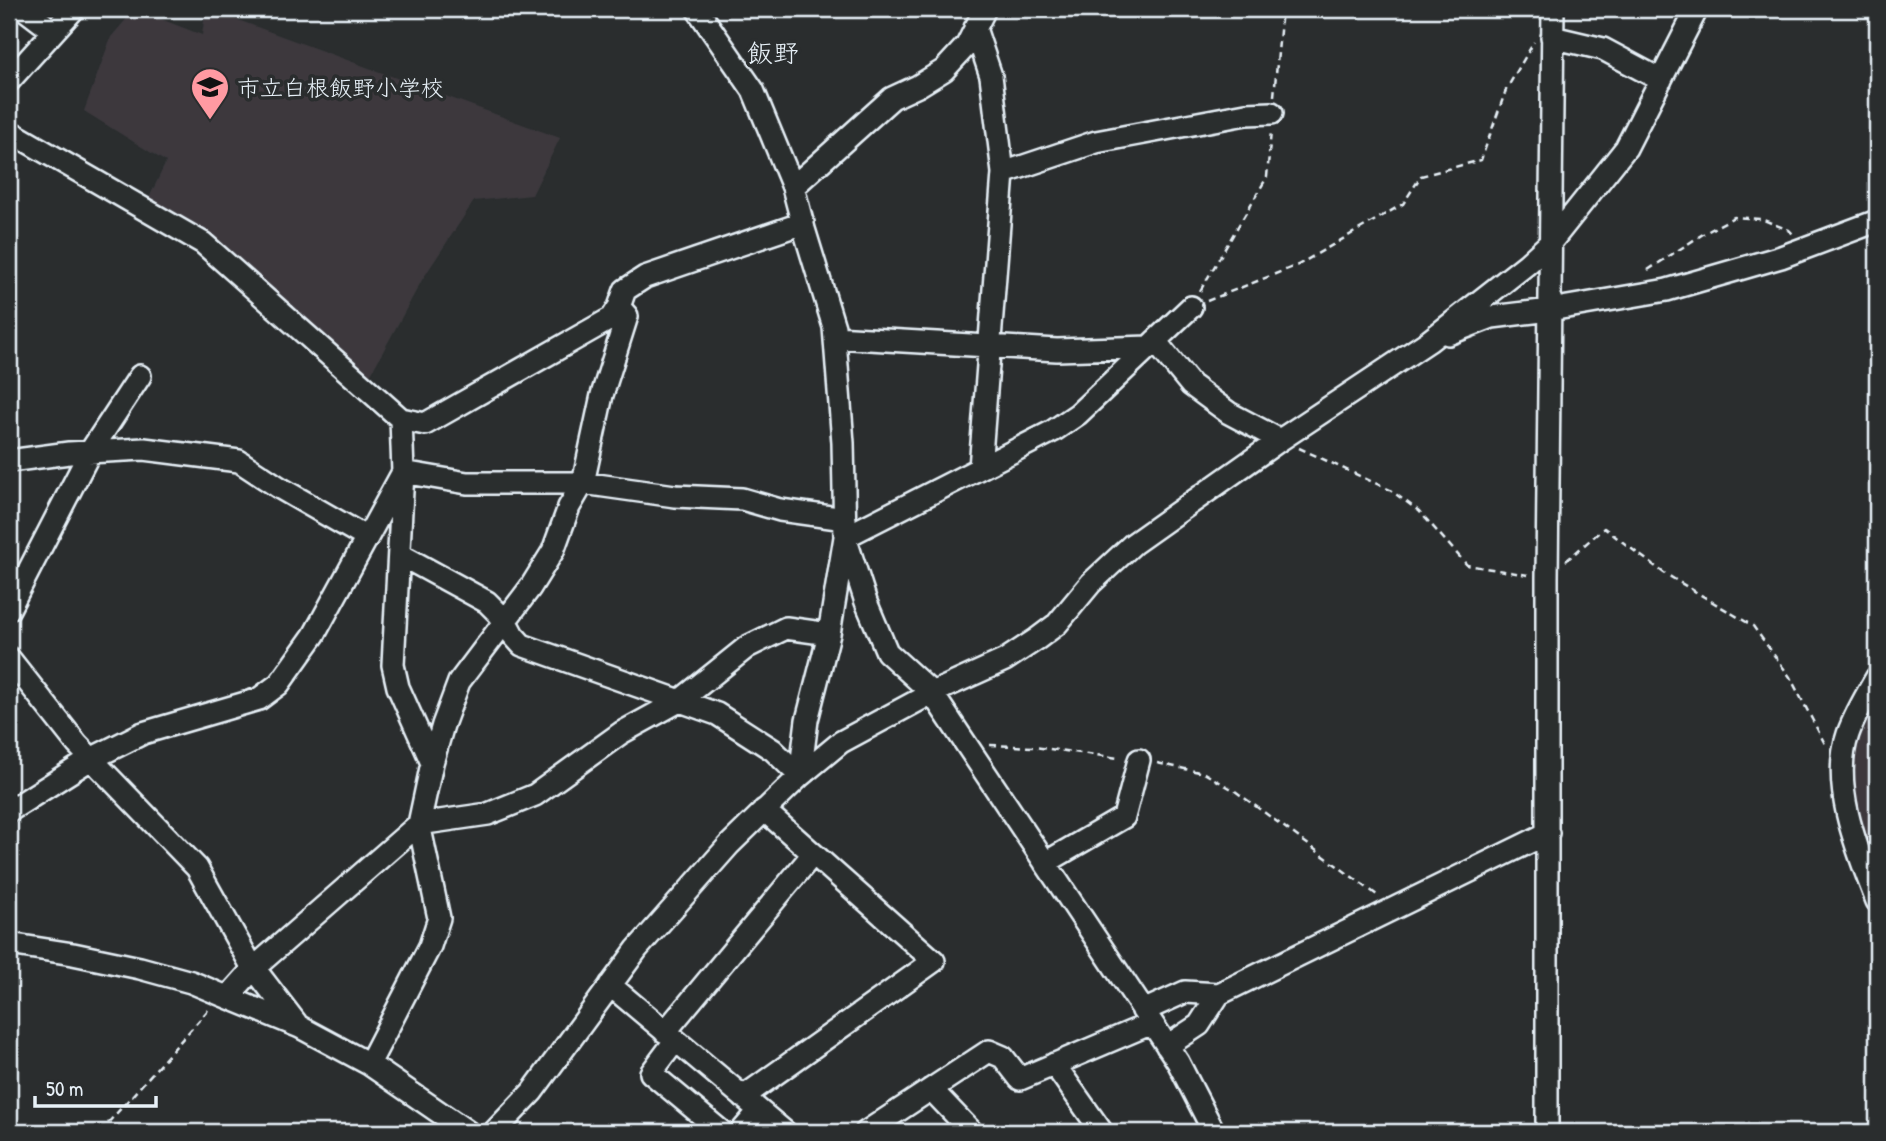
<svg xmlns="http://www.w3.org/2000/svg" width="1886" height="1141" font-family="'Patrick Hand','Klee One',sans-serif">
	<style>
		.built { fill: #3c393e }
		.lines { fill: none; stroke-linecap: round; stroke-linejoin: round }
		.minor-casing { stroke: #e8f1f8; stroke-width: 26 }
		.path { stroke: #e8f1f8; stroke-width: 2.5; stroke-dasharray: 7 5; stroke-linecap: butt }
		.minor { stroke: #2a2d2e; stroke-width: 21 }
		.labels { text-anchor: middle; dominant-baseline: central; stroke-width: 7; stroke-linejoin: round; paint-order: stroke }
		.poi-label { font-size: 23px; fill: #e8f1f8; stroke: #2a2d2e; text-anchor: start }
		.quarter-label { font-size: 26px; fill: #e8f1f8; stroke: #2a2d2e }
	</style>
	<rect width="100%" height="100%" fill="#2a2d2e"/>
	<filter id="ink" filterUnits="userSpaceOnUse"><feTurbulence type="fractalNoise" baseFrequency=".0143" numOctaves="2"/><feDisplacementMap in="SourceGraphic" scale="14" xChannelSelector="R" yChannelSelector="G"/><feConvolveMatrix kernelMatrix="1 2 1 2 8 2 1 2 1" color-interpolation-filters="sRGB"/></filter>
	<g filter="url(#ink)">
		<path class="built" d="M135,9L202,35L205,14L227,16L560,138L532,195L474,201L422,280L368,379L148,200L166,162L84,111L111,37Z
			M1877,704V876L1859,819L1854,792L1853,767L1858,740Z"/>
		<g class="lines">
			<defs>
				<path id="minor" d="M24,9L53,31
					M697,9L753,90L793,187L804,229L834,327L843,443L845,537L866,602L887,652L932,693L1178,1062L1214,1132
					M975,28L991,76L1003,173L980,468
					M1552,37L1603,49L1661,80
					M9,81L74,9
					M9,131L203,243L401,419L425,424L612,318L619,307L625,290L645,277L803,223
					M1003,173L1096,142L1246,114L1272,113
					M793,187L892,98L918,86L944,70L967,45L985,9
					M1448,334L1492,317L1550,310L1667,290L1781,257L1877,221
					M835,337L1057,350L1149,347
					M1155,341L1191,385L1229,413L1280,440
					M401,419L403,472L393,665L398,687L432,763
					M9,461L69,453L144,449L239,461L280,488L367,538
					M403,472L467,483H583L675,496L742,499L780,510L845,519
					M399,554L487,602L505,620L513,635L522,645L717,714L773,750L800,776
					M9,609L90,452L140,376
					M9,658L77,744L197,868L250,963L296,1023
					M1877,677C1866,696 1855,714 1848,734C1830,786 1858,852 1877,901
					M800,776L807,720L829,634L845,537L1053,431L1078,414L1191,307
					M9,811L91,759L143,733L259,699L279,684L314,635L403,472
					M1045,863L1124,817L1139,760
					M9,944L73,954L140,968L191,982L222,995L300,1027L369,1064L468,1132
					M610,985L785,1132
					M228,997L254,968L419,824L488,814L535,795L621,733L681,700L747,647L786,628L829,634
					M1143,1011L1185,992L1219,994L1548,833
					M665,1032L813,854
					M675,1041L651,1073L722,1132
					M1167,1046L1199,1025L1219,994
					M369,1064L430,946L439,918L419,824L432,763L443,725L459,682L530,588L553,551L569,507L583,483L602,395L627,316L619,307
					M1054,1064L1102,1132
					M931,1089L972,1132
					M743,1097L934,961L764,810
					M494,1132L532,1092L637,949L729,845L800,776L841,742L932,693L1005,660L1037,639L1057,624L1091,583L1133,544L1280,440L1429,341L1527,264L1551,242L1626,148L1697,9
					M741,1132L759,1111
					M866,1132L989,1051L1003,1057L1020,1079L1152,1023
					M1547,1132V578L1553,9"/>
			</defs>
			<use href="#minor" class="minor-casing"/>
			<path class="path" d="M1274,96L1282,9
				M1648,270L1703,234L1734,217L1761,219L1789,230L1793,234
				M1200,291L1267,177L1271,131
				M1207,301L1298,265L1403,204L1421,176L1481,160L1506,90L1534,42
				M1299,448L1390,490L1419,511L1467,565L1528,575
				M1566,561L1604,528L1664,573L1753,626L1790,677L1825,744
				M990,745L1034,747L1119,758
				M1157,763L1204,773L1235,791L1377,895
				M100,1132L209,1009"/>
			<use href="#minor" class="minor"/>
		</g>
	</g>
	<defs>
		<symbol id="school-pin" viewBox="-11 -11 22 30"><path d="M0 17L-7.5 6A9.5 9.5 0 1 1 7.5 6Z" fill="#ff9aa2" stroke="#2a2d2e"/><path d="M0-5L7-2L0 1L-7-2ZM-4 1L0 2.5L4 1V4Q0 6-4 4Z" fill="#111"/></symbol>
	</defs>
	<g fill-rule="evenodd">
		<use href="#school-pin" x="188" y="65" width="44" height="60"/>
	</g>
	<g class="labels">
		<g class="poi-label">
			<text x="237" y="87">市立白根飯野小学校</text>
		</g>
		<g class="quarter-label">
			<text x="773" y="52">飯野</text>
		</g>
	</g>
	<rect width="1886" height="1141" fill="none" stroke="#2a2d2e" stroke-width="35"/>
	<rect x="18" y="18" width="1851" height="1106" fill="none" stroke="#e8f1f8" stroke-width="2.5" filter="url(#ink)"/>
	<path d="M35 1096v10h121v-10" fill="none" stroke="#e8f1f8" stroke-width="3.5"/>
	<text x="46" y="1096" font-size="21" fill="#e8f1f8" stroke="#2a2d2e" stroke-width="5" paint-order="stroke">50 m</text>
</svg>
